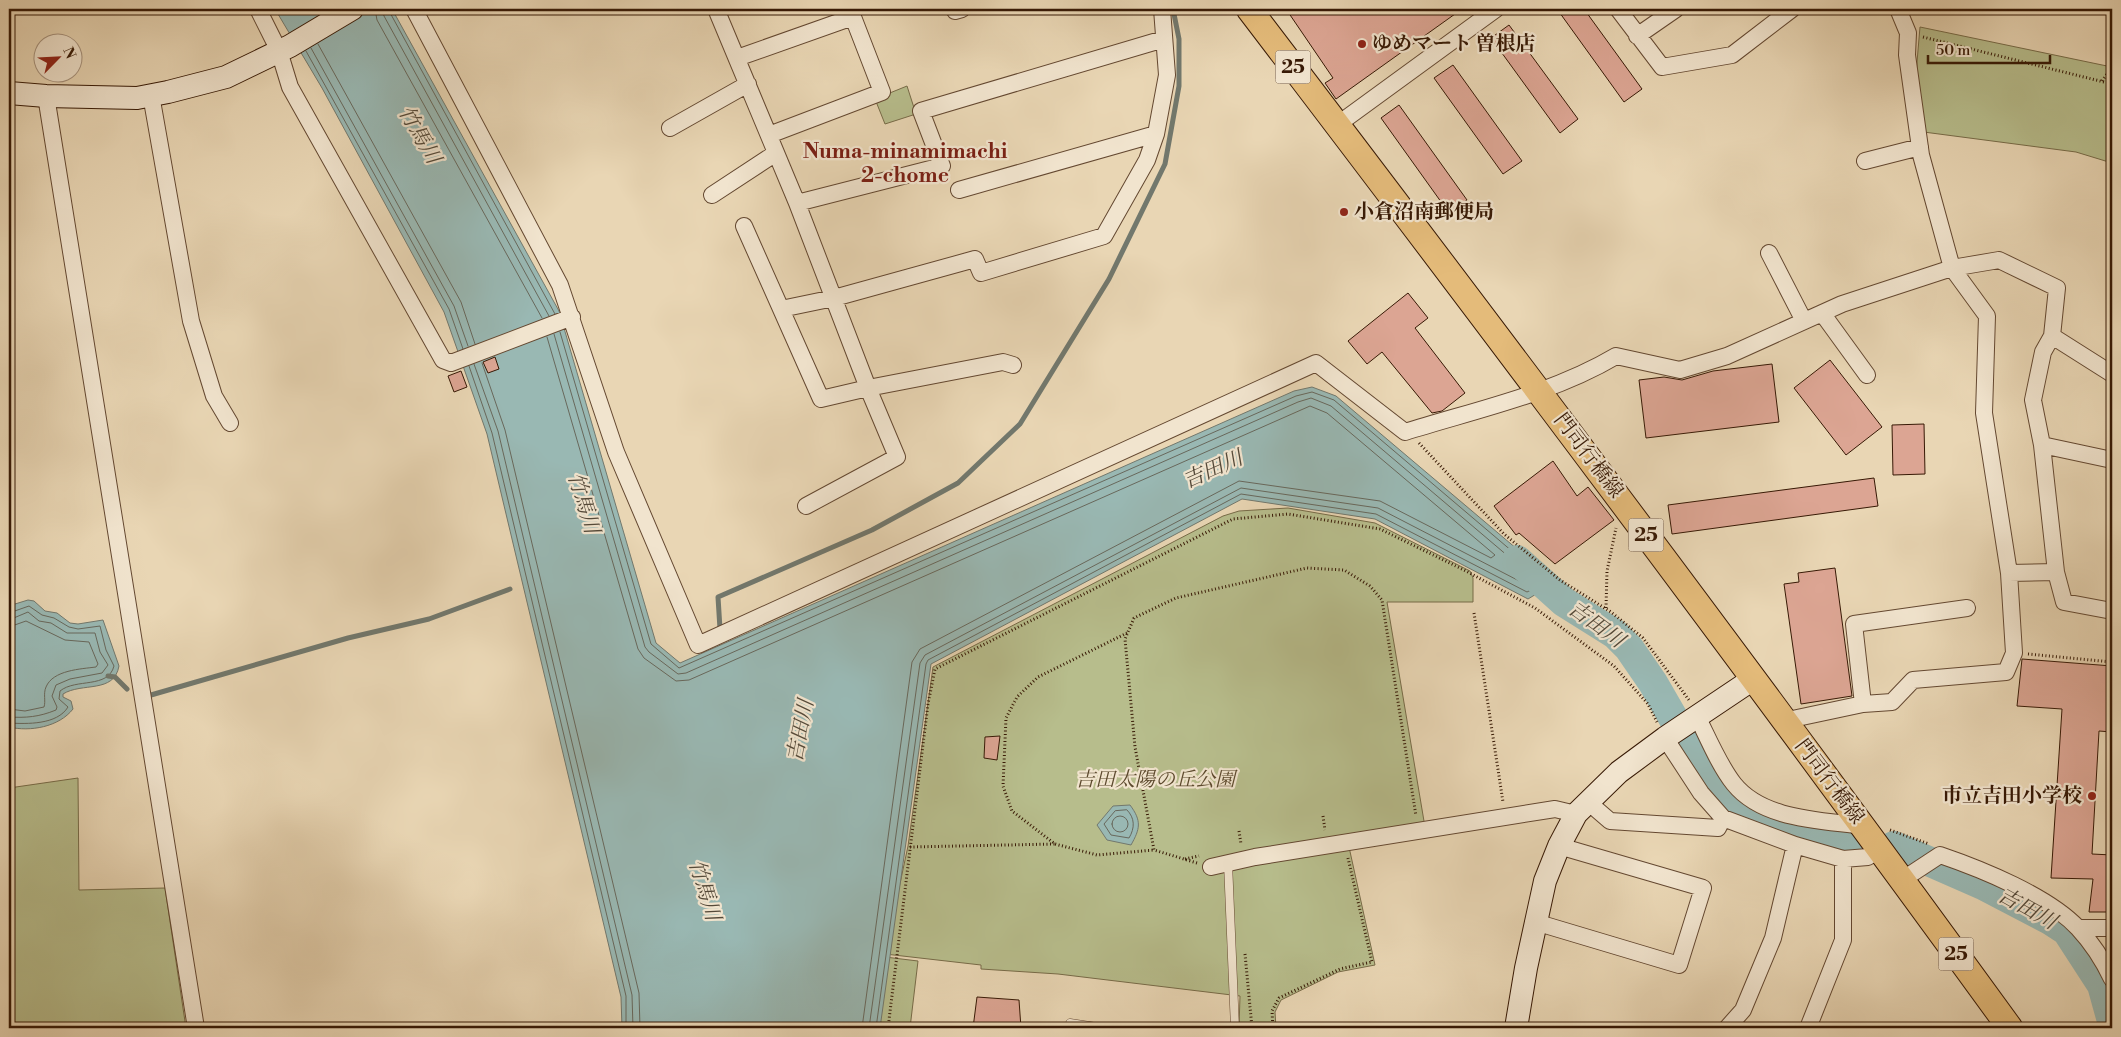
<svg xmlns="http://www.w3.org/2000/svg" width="2121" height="1037" font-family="'Libre Bodoni','Noto Serif JP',serif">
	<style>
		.green { fill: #b7bd8c; stroke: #776b48 }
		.water { fill: #99b8b3; stroke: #72786d }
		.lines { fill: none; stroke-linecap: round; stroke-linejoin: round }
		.shore { stroke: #68685c; stroke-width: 1 }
		.stream { stroke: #72786d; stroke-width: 5 }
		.river { stroke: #99b8b3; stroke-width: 30 }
		.building { fill: #dca593; stroke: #371905 }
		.lane-casing { stroke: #644831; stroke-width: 9 }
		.street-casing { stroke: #644831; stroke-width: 18 }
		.secondary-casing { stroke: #371905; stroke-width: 24 }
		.primary-casing { stroke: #371905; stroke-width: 27 }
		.path { stroke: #371905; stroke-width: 3; stroke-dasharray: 1 2.5; stroke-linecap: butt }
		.lane { stroke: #f1e4ce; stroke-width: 8 }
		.street { stroke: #f1e4ce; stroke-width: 16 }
		.secondary { stroke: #f1e4ce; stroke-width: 22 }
		.primary { stroke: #e4bb7a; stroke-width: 25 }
		.poi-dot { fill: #8f2418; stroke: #f1e4ce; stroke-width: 2 }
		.labels { text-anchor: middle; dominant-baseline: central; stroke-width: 4.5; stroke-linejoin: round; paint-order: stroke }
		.shield { fill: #f1e4ce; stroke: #6f5641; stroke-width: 1 }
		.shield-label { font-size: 19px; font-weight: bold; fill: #371905 }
		.poi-label { font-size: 20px; font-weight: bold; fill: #371905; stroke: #f1e4ce; text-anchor: start }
		.street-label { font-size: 20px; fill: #371905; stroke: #f1e4ce }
		.park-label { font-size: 20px; font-style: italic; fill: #5d4a2e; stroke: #f1e4ce }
		.water-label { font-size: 21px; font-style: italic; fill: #544939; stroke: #f1e4ce }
		.neighbourhood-label { font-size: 21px; font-weight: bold; fill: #7a1f14; stroke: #f1e4ce }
	</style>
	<rect width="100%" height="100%" fill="#e9d6b4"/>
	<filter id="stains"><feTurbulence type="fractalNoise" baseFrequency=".004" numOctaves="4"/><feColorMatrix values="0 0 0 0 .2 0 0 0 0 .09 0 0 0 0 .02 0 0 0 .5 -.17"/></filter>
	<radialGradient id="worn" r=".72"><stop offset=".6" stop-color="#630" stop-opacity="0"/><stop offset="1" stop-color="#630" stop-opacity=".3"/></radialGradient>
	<path class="green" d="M1920,27L2107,66L2112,58V163L2076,152L1916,131L1917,62Z
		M907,86L916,114L885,124L875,99Z
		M1288,508L1375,523L1470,571L1473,578V602H1387L1426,833L1349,847L1375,965L1338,972L1281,1000L1275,1012L1276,1028H1239L1240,996L1058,974L981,969V965L885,954L908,846L933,667L1223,516L1239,511Z
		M78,778L79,890L165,888L186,1028H9V788Z
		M885,957L918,961L910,1028H877Z"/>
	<path class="water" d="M275,9H392L559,311L656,643L680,663L1294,391L1312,387L1336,396L1556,582L1528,599L1375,519L1242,499L931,664L880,1028H622L621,997L487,434L444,312L322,88Z
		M28,600L34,601L45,611L57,613L70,623L78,624L103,620L119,666C114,694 82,682 63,694V697L71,701L73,709C59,727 30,732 9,727V610L15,604Z
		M1130,805C1142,821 1140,829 1131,845L1107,840L1097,825L1113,806Z"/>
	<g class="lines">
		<path class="shore" d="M375,9L377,20L542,318
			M382,9L384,16L549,316
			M388,9L555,314
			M318,44L461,302L475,344
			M311,48L454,306L468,346
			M306,51L449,309L463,349
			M560,332L651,644L679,668L1296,396L1312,392L1334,400L1546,580L1545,583L1527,592L1376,514L1241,494L928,660L926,664L876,1028
			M554,334L645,647L649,652L678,674L686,673L1298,402L1311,398L1331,406L1535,579L1534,582L1527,585L1378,508L1241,488L925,655L920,663L869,1028
			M547,337L638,649L644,658L676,681L689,680L1310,406L1327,413L1495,555L1491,558L1380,501L1239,481L920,649L912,662L862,1028
			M482,363L505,430L639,993L640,1028
			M474,364L498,431L632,995L633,1028
			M469,366L492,433L626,996V1028
			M9,613L29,606L42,615L54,618L69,627L78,629L100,626L106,650L114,666C108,689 76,678 60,691L59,699L68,707C57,725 27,724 9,723
			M9,620L28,612L39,621L51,623L67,633H95L100,652L108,665L102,673L70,679L56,685L52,696L57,707L56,710C39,717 26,718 9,717
			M9,627L26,621L65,640L89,642L98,664L96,667C81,669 53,670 46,687C43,694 46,701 44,707L25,711L9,709
			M1127,810C1135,818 1135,828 1129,838L1111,835L1104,824L1115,811Z
			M1112 824a8 8 0 1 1 16 0a8 8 0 1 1-16 0Z"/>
		<path class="stream" d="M720,629L718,597L872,530L958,483L1020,424L1109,279L1165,164L1179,86V39L1173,9
			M108,676L115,677L127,689
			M151,695L348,638L429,619L510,589"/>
		<path class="river" d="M1517,560L1564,602L1615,634L1629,648L1653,683L1683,735L1700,772L1720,798L1749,813L1795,829L1858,840
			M1894,846L1983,885L2050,920L2067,931L2102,985L2112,1021"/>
	</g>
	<path class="building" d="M1286,9H1462L1336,99L1325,83L1333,78Z
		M1557,9H1584L1642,89L1624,102Z
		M1509,25L1578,119L1560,133L1491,38Z
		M1453,65L1522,161L1503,174L1434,78Z
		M1399,105L1467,200L1449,213L1381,118Z
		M1408,293L1428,318L1415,328L1465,393L1442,411L1432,413L1382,352L1367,364L1348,341Z
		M495,357L499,369L488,373L483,362Z
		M1830,360L1882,427L1846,455L1794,388Z
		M1772,364L1779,422L1646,438L1639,380L1664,377L1682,380L1713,371Z
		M461,371L467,387L454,392L448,376Z
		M1924,424L1925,474L1893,475L1892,425Z
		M1553,461L1577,496L1588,487L1614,520L1555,564L1519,533L1516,535L1494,506Z
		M1874,478L1878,506L1672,534L1668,505Z
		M1835,568L1852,696L1801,704L1784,584L1799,582L1798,573Z
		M2022,659L2112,666L2109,719L2112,720V732L2099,731L2092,854L2112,855V912H2089L2093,879L2051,878L2062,709L2017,706Z
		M1000,736L997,760L984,758L985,737Z
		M977,997L1019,1000L1021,1028H973Z"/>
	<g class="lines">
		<defs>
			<path id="lane" d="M1228,863L1235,1028
				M1070,1023L1103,1028"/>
			<path id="street" d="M258,9L279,51L290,87L443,360L451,363L572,317
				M414,9L560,285L616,452L698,645L1316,363L1405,432C1475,410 1552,394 1616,356L1680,370L1727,356L1842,304L1952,268L1999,260L2057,288L2052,336L2112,374
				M716,9L797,203L868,388L821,399L744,226
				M954,9L955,11L962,9
				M1618,9L1662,67L1732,55L1792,9
				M1637,36L1676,9
				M737,58L853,17L882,92L769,135
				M151,95L191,321L214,396L230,423
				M46,96L196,1028
				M1337,125L1496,9
				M670,128L748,84
				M1865,161L1920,147
				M959,190L1156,134
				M712,195L776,153
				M797,203L942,166L921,111L1164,39
				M1769,253L1804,321
				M781,309L834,298L975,259L981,273L1104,236L1147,160L1156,134L1167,75L1162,9
				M1822,313L1867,375
				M2042,445L2033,400L2043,352L2052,336
				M2112,460L2042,445L2056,572L2064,602L2112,611
				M806,506L897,457L868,388L1003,362L1013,365
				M2009,573L2056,572
				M1863,704L1854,624L1967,608
				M1697,716C1708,738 1719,765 1734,784C1763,820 1821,820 1863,826
				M1783,721L1863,704L1892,702L1913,680L2006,672L2014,653L2009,573L1984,413L1987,316L1952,268L1921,155L1907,55L1908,33L1898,9
				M1665,738L1701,793L1723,818
				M1588,802L1610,821L1718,828L1723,818L1795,845
				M1211,867L1255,857L1555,809L1576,814
				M1902,880L1940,855C1981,869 2048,896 2078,928C2091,942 2104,962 2112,979
				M1535,922L1679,965L1703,888L1559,846
				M2078,928H2112
				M1727,1028L1743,1010L1773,938L1795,845L1843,859
				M1808,1028L1843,940V859L1868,857L1878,847"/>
			<path id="secondary" d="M9,93L46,96L137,98L168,92L226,77L290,46L352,9
				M1516,1028L1526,968L1545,881L1559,846L1576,814L1619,772L1665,738L1753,679"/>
			<path id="primary" d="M1249,9C1506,346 1761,685 2010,1028"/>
		</defs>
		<use href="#lane" class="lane-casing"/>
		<use href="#street" class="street-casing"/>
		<use href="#secondary" class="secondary-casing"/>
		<use href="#primary" class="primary-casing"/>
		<path class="path" d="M1923,37L2112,84
			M2102,81L2112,67
			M1419,443L1504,534L1560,580L1611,612L1643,638L1689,700
			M1606,608L1607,571L1616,528
			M1474,613L1503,802
			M1127,633L1038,677L1017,697L1006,718L1003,786L1012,811L1055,844L1097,855L1154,850
			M2028,654L2112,662
			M1323,816L1325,830
			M1890,830L1929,844
			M1239,831L1241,844
			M910,847L1055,844
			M1185,859L1199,856
			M1197,863L1154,850L1135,747L1125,639L1134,618L1176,598L1307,568L1344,570L1370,586L1382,600L1416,816
			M1245,954L1252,1028
			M888,1028L928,704L935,669L1233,519L1288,514L1380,529L1464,570L1535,608L1614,666L1648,704L1657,722
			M1273,1028L1272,1011L1279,998L1340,969L1372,962L1348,858"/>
		<use href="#lane" class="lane"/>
		<use href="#street" class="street"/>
		<use href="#secondary" class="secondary"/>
		<use href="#primary" class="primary"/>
	</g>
	<g class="poi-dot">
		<circle cx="1362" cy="44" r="5"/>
		<circle cx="1344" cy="212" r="5"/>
		<circle cx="2092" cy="796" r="5"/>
	</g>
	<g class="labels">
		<g class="shield">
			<rect x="1275.5" y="50.5" width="35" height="33" rx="4"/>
			<rect x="1628.5" y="518.5" width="35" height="33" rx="4"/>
			<rect x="1938.5" y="937.5" width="35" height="33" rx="4"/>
		</g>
		<g class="shield-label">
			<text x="1293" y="67">25</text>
			<text x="1646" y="535">25</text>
			<text x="1956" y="954">25</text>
		</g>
		<g class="poi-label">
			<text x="1372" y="44">ゆめマート 曽根店</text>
			<text x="1354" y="212">小倉沼南郵便局</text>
			<text x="2082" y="796" text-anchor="end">市立吉田小学校</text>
		</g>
		<g class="street-label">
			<text transform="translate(1588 456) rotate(53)">門司行橋線</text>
			<text transform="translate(1829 782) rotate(53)">門司行橋線</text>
		</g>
		<g class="park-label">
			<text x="1155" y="780">吉田太陽の丘公園</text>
		</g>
		<g class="water-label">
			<text transform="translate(419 135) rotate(60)">竹馬川</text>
			<text transform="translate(1213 470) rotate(-24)">吉田川</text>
			<text transform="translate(583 503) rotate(73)">竹馬川</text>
			<text transform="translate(1596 625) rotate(36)">吉田川</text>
			<text transform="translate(801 731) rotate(-79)">吉田川</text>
			<text transform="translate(704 890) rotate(73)">竹馬川</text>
			<text transform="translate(2027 909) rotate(29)">吉田川</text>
		</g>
		<g class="neighbourhood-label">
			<text x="905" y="152">Numa-minamimachi<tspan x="905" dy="24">2-chome</tspan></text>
		</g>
	</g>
	<rect width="2121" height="1037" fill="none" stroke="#e9d6b4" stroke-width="30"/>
	<rect x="10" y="10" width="2101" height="1017" fill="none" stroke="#371905" stroke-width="2.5"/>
	<rect x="15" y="15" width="2091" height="1007" fill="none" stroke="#371905"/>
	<g transform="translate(58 58) rotate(66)"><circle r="24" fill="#f1e4ce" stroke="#a7937e"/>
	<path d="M0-4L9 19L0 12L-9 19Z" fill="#8f2418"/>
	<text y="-8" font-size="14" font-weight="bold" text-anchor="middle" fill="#371905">N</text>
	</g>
	<path d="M1928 55v8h122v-8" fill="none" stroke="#371905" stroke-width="2.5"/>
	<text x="1936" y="55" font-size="15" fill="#371905" stroke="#f1e4ce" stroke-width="4" paint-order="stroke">50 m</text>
	<rect width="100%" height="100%" filter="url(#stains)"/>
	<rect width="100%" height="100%" fill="url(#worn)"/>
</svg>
